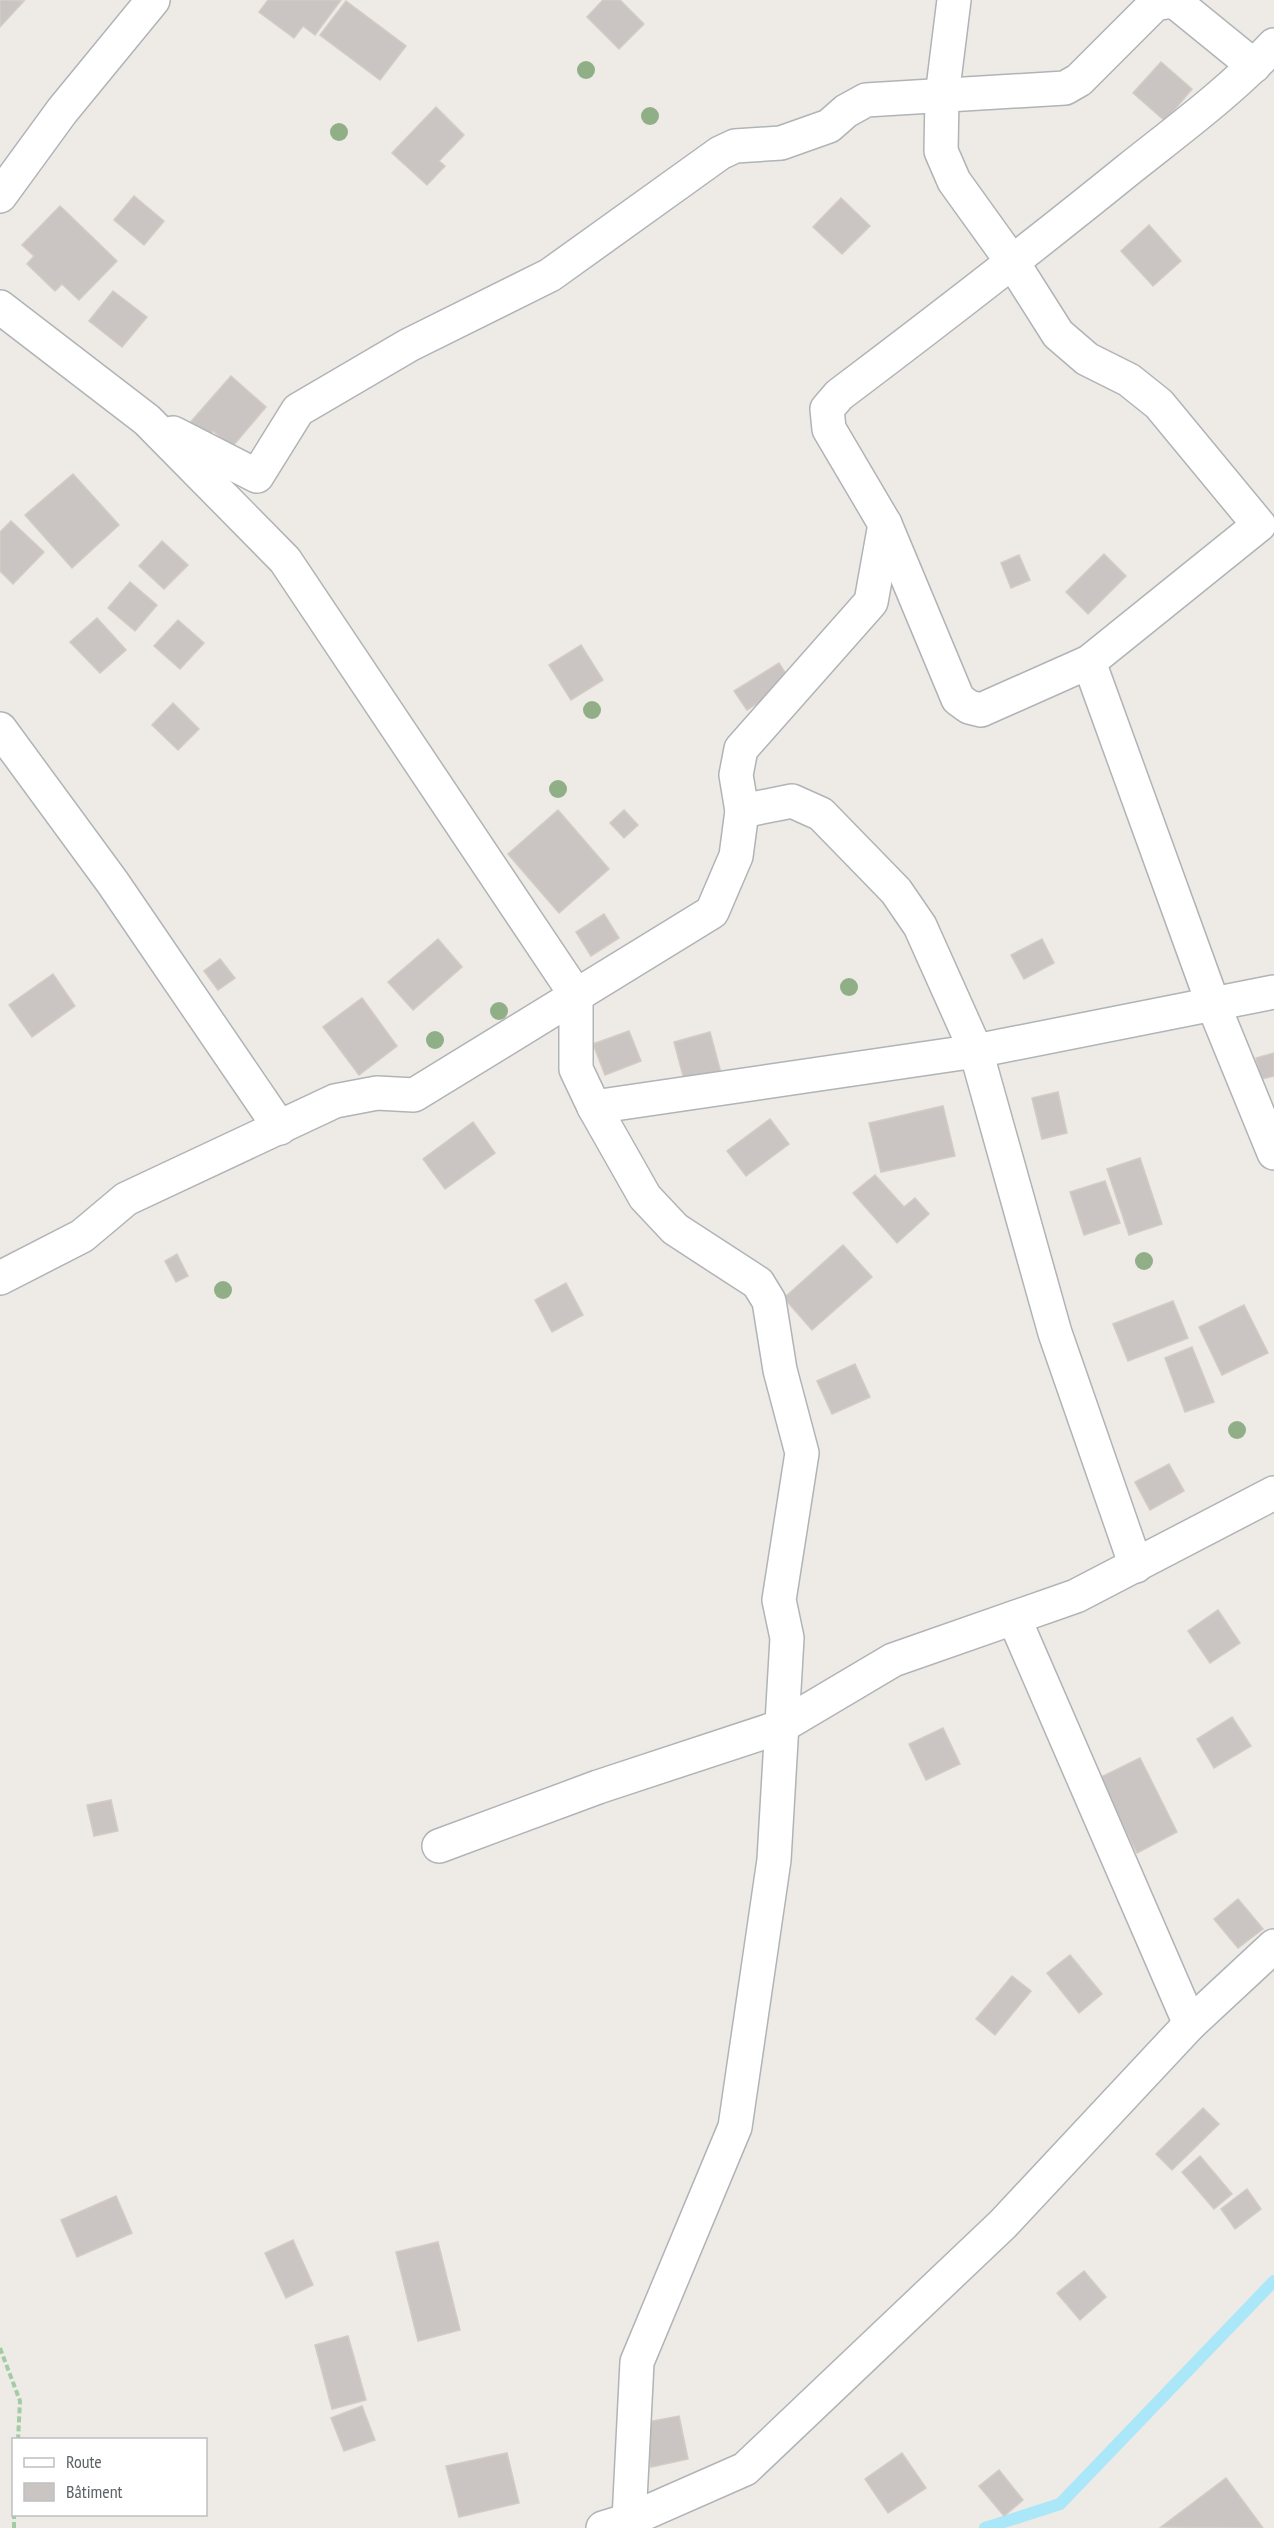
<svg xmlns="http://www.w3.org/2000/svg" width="1274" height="2528" font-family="'PT Sans Narrow',sans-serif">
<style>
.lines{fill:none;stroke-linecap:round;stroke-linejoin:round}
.stream{stroke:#aae7f9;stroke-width:12}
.building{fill:#cac5c2;stroke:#d3cbc4;stroke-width:1.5}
.street-casing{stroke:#b0b4b7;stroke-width:36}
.path{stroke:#a2cca4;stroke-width:4;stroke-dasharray:6 3;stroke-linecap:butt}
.street{stroke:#fff;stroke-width:33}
.tree{fill:#90af87}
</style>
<rect width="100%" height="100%" fill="#eeeae5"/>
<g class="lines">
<path class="stream" d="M985,2528l75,-24 214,-223"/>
</g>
<g class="building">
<path d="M0,0l24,1 -24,26z"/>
<path d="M268,0h73l-26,35 -12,-9 -9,12 -35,-26z"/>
<path d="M603,0h17l24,24 -25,25 -32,-32z"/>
<path d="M346,1l60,45 -26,34 -60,-45z"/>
<path d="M1161,62l31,27 -27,32 -32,-28z"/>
<path d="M436,107l28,28 -25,26 6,5 -18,19 -35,-32z"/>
<path d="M134,196l30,25 -20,24 -30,-25z"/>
<path d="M841,198l29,28 -28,28 -29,-27z"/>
<path d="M60,206l57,55 -38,39 -17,-16 -7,7 -28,-27 7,-8 -12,-11z"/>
<path d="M1149,225l32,36 -28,25 -32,-35z"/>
<path d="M113,291l34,26 -25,30 -33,-26z"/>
<path d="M231,376l35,31 -34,40 -19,-16 -8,9 -17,-15z"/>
<path d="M73,474l46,51 -47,43 -47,-53z"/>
<path d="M11,521l33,31 -31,32 -13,-13v-39z"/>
<path d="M162,541l26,24 -24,24 -25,-23z"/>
<path d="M1104,554l22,22 -38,38 -22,-22z"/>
<path d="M1019,555l11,25 -19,8 -10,-25z"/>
<path d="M130,582l27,23 -22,26 -27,-23z"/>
<path d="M97,618l29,32 -26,23 -30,-31z"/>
<path d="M178,620l26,23 -24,26 -26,-23z"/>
<path d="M581,645l22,35 -32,20 -22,-35z"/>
<path d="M779,663l12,19 -44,28 -13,-19z"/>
<path d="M173,703l26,26 -21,21 -26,-25z"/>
<path d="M558,810l51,59 -50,44 -51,-59z"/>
<path d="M624,810l14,15 -14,13 -14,-15z"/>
<path d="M604,914l15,24 -28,18 -15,-24z"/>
<path d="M438,939l24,28 -49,43 -25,-28z"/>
<path d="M1042,939l12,24 -30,16 -13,-24z"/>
<path d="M220,959l15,19 -17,12 -14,-19z"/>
<path d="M53,974l22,32 -43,31 -23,-32z"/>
<path d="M362,998l35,48 -38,29 -36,-48z"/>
<path d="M629,1031l12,30 -36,14 -12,-31z"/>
<path d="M710,1032l11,41 -36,10 -11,-41z"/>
<path d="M1274,1053v23l-13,3 -5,-21z"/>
<path d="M1058,1092l9,41 -25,6 -10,-41z"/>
<path d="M943,1106l12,50 -74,16 -12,-49z"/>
<path d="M770,1119l19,25 -43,32 -19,-25z"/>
<path d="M473,1122l22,31 -50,36 -22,-30z"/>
<path d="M1140,1158l22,66 -33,11 -22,-66z"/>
<path d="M875,1175l29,32 11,-9 14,16 -32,29 -44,-50z"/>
<path d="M1105,1181l15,42 -36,12 -14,-43z"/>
<path d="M843,1245l29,32 -60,53 -28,-32z"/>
<path d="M177,1254l11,22 -12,6 -11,-21z"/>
<path d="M566,1283l17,32 -31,17 -17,-32z"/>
<path d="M1173,1301l15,37 -60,23 -15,-37z"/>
<path d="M1244,1305l24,48 -46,22 -23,-48z"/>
<path d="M1192,1347l22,55 -29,10 -20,-54z"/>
<path d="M855,1364l15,33 -38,17 -15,-33z"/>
<path d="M1169,1464l15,27 -34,19 -15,-28z"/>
<path d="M1218,1610l22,33 -30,20 -22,-32z"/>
<path d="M1232,1717l19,29 -37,22 -17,-29z"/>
<path d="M943,1728l17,36 -34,16 -17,-36z"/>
<path d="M1140,1758l37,74 -40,21 -38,-75z"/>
<path d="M111,1800l7,31 -24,5 -7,-31z"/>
<path d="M1238,1899l25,30 -25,19 -24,-29z"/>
<path d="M1070,1955l32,39 -23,19 -32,-40z"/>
<path d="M1012,1976l19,15 -36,44 -19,-16z"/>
<path d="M1203,2108l16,16 -47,46 -16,-16z"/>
<path d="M1200,2156l32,38 -18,15 -32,-37z"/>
<path d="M1247,2189l14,20 -26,20 -14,-20z"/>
<path d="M116,2196l16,37 -55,24 -16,-37z"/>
<path d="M293,2240l20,45 -27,13 -21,-45z"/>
<path d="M438,2242l22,88 -42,11 -22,-89z"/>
<path d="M1084,2271l22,26 -26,23 -23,-27z"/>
<path d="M348,2336l18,64 -34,9 -17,-64z"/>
<path d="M362,2406l13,34 -31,11 -13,-33z"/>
<path d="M679,2416l9,43 -37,8 -9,-44z"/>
<path d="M507,2453l12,50 -60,14 -13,-51z"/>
<path d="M902,2453l24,35 -38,25 -23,-34z"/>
<path d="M999,2470l24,30 -19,16 -25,-30z"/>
<path d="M1226,2478l37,50 -102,-1z"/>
</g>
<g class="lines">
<g class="street-casing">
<g id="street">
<path d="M954,0l-12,96 -1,55 13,30 59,82 45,71 29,25 42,21 30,24 100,121 -170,137 -108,48 -12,-3 -11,-8 -73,-175 -56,-95 -2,-20 12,-14c98,-74 195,-149 290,-226 49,-39 102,-78 145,-124"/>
<path d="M0,196l62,-85 91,-111"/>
<path d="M0,307l147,113 138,140 291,435v74l18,38 51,90 30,32 83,54 11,18 11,69 22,83 -23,147 8,38 -13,222 -39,267 -98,235 -8,158"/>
<path d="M173,433l84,43 41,-66 111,-65 141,-70 170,-122 15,-7 46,-3 48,-17 17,-15 20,-11 199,-12 14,-8 76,-76 16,-3 8,4 75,61"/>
<path d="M1089,662l124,342 61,149"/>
<path d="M0,729l113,154 167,245"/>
<path d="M742,811l50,-10 29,13 75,77 24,35 56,125 79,282 81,233"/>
<path d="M594,1107l382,-56 298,-59"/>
<path d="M0,1278l82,-42 44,-37 209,-98 42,-8 37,2 298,-183 24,-56 6,-45 -6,-36 5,-26 130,-147 14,-78"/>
<path d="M1014,1618l176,406"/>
<path d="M439,1846l159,-59 182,-60 113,-67 183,-64 198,-103"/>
<path d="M603,2528l26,-8 116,-51 258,-245 187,-200 84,-78"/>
</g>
</g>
<g class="path">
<path d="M0,2348l20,53 -2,39"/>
<path d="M14,2528v-14"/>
</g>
<use href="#street" class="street"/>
</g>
<g class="tree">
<circle cx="586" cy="70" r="9"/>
<circle cx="650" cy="116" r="9"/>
<circle cx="339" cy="132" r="9"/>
<circle cx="592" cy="710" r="9"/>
<circle cx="558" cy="789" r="9"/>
<circle cx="849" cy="987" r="9"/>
<circle cx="499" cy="1011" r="9"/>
<circle cx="435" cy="1040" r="9"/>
<circle cx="1144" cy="1261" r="9"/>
<circle cx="223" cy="1290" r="9"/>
<circle cx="1237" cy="1430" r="9"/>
</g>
<rect x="12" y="2438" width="195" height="78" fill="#ffffff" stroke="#bec0c1" stroke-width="1.5"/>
<rect x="24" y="2458" width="30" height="9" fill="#ffffff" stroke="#bec0c1" stroke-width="1.5"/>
<text x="66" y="2468" font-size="18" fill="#5d6265">Route</text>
<rect x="24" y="2483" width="30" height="18" fill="#cac5c2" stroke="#bec0c1" stroke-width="1.5"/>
<text x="66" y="2498" font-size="18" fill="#5d6265">Bâtiment</text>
</svg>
